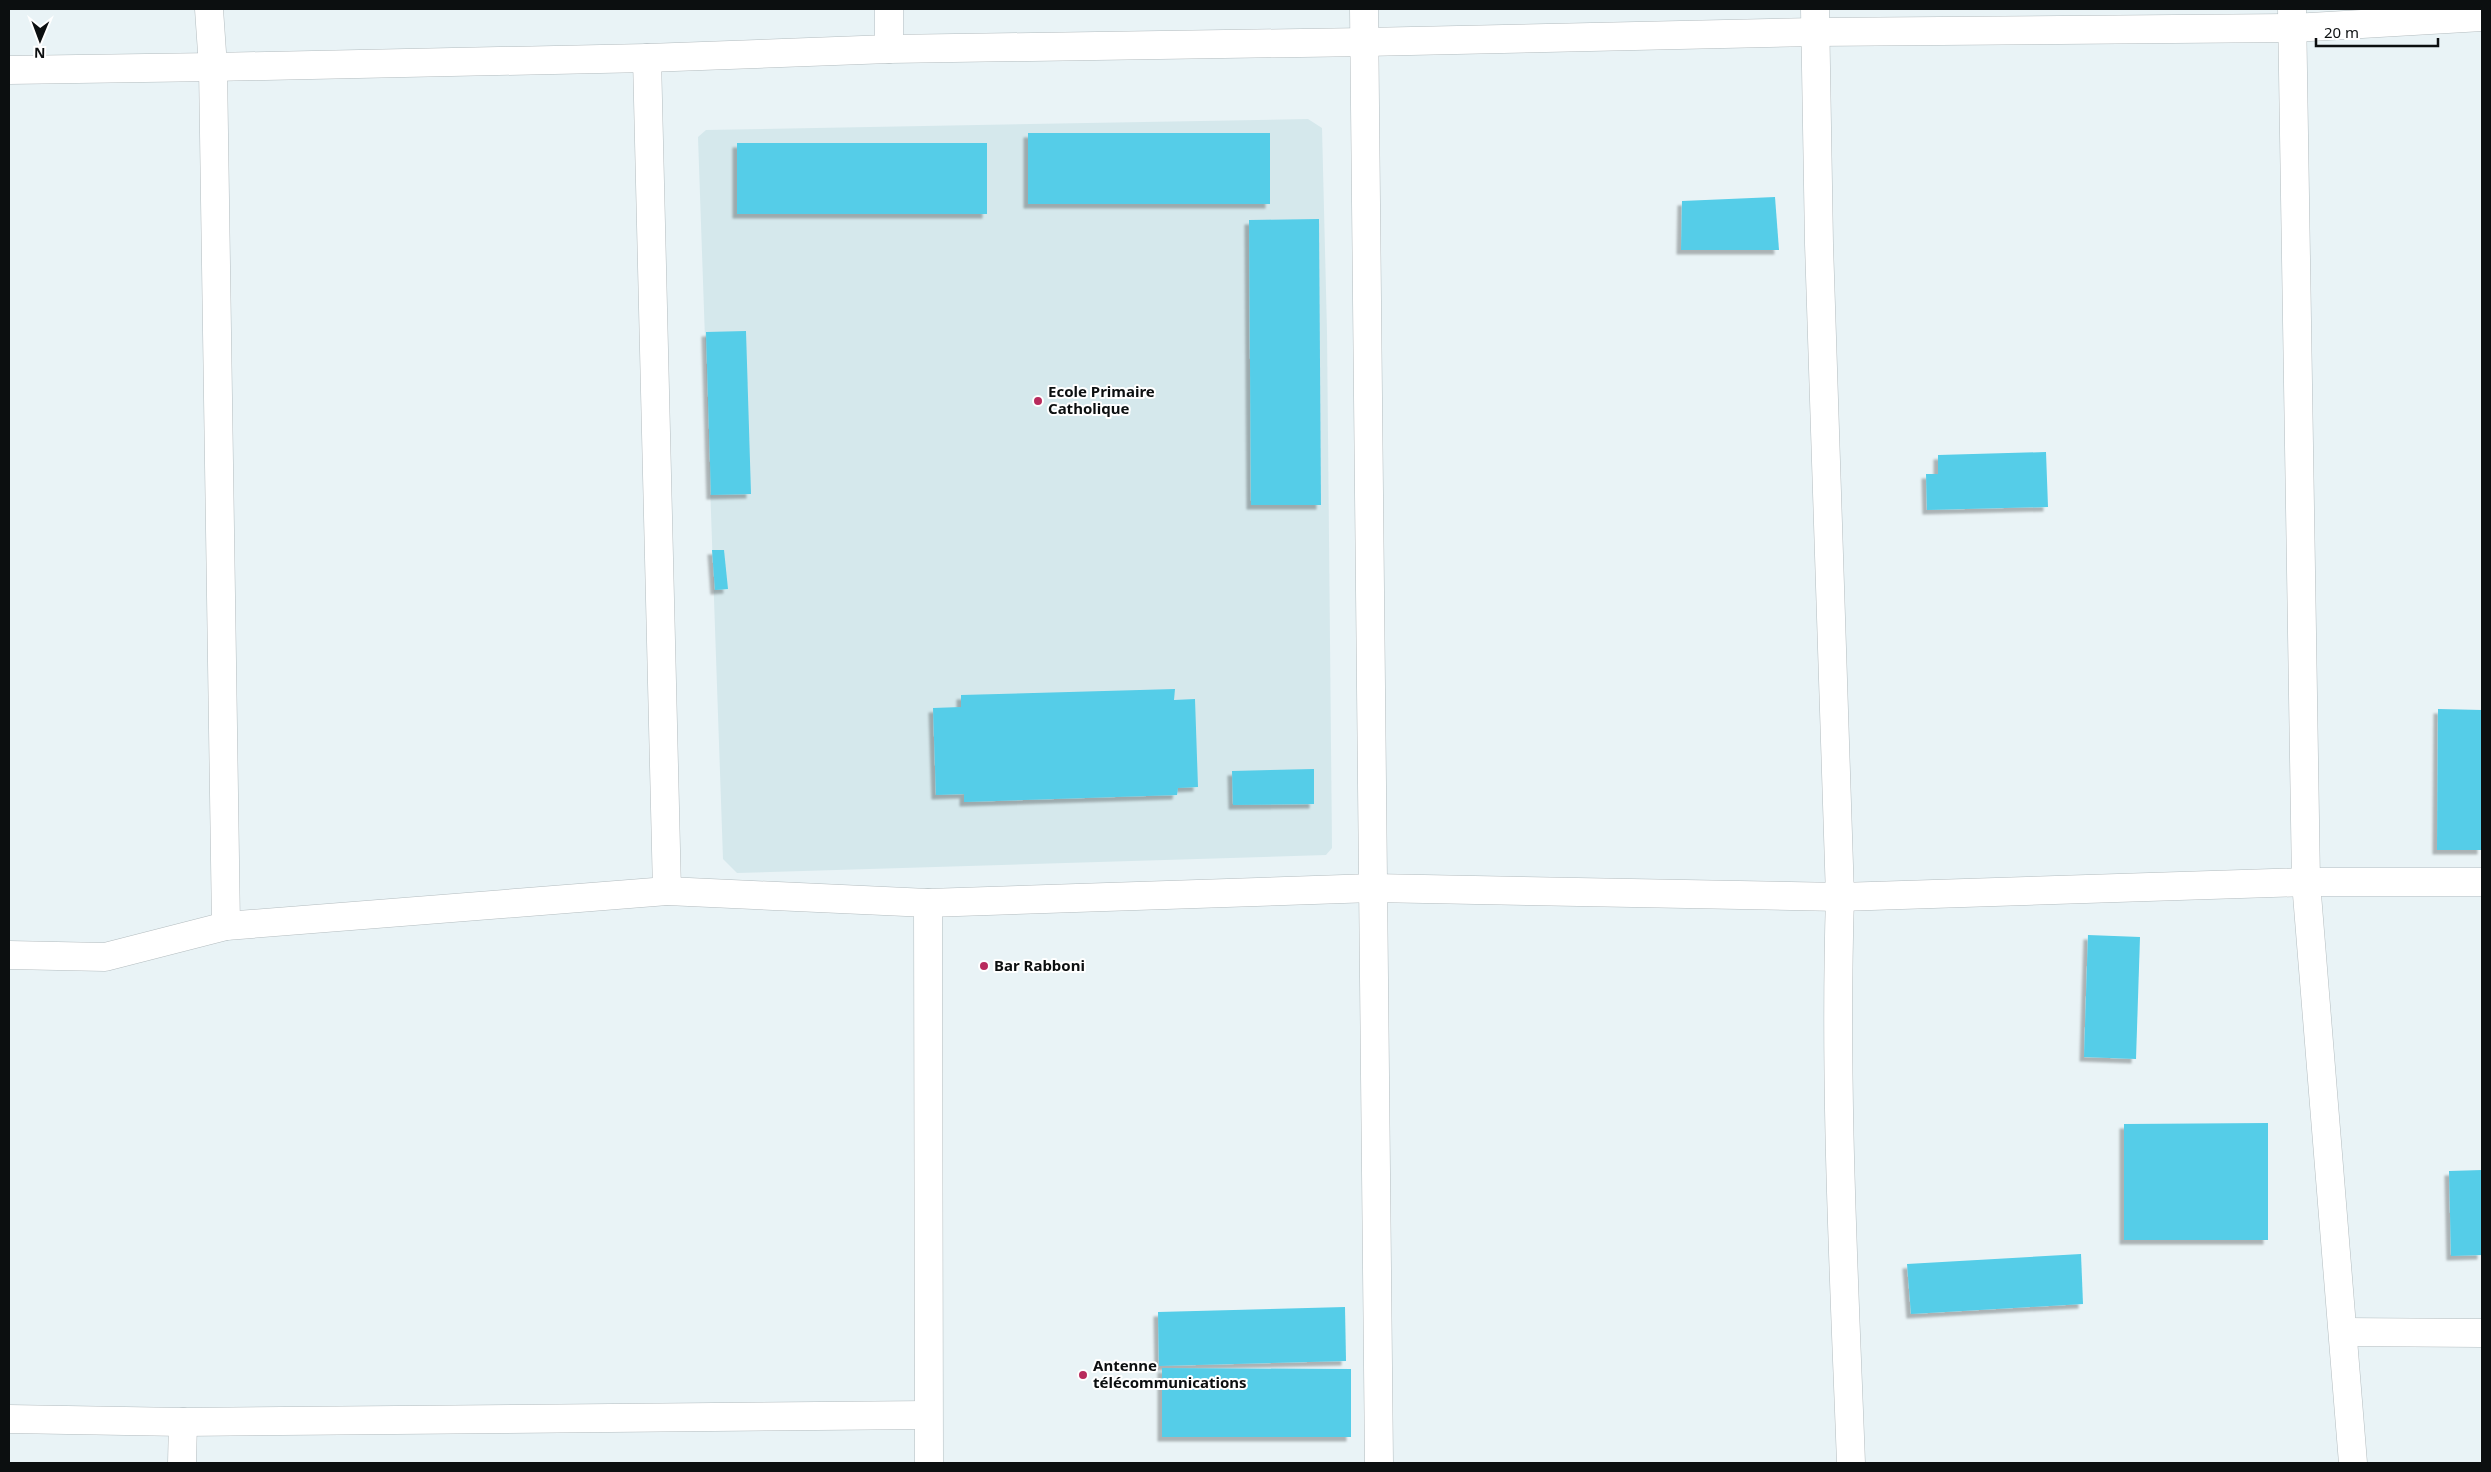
<svg xmlns="http://www.w3.org/2000/svg" width="2491" height="1472" font-family="'Noto Sans',sans-serif">
<style>
.built{fill:#d5e8ec}
.building{fill:#55cde8;filter:url(#shadow)}
.lines{fill:none;stroke-linecap:round;stroke-linejoin:round}
.street-casing{stroke:#b3bcbf;stroke-width:29}
.street{stroke:#fff;stroke-width:28}
.poi-dot{fill:#b82a5c;stroke:#fff;stroke-width:2}
.labels{text-anchor:middle;stroke-width:4;stroke-linejoin:round;paint-order:stroke}
.poi-label{font-size:15px;font-weight:bold;fill:#0c0f10;stroke:#fff;text-anchor:start}
</style>
<defs>
<filter id="shadow"><feDropShadow dx="-4.5" dy="4.5" stdDeviation="1" flood-color="#0004"/></filter>
</defs>
<rect width="100%" height="100%" fill="#e9f3f6"/>
<path class="built" d="M1308,119l14,9 5,203 5,517 -6,7 -589,18 -14,-14 -25,-722 8,-7z"/>
<g class="building">
<rect x="1028" y="133" width="242" height="71"/>
<rect x="737" y="143" width="250" height="71"/>
<path d="M1775,197l4,53h-98l1,-49z"/>
<path d="M1319,219l2,286h-70l-2,-285z"/>
<path d="M746,331l5,163 -40,1 -5,-163z"/>
<path d="M2046,452l2,55 -121,3 -1,-36h12v-19z"/>
<path d="M712,550h12l4,39 -13,1z"/>
<path d="M1175,689l-1,11 21,-1 3,88 -20,1 -1,7 -213,7v-8l-28,1 -3,-87 28,-1v-12z"/>
<path d="M2438,709l44,1v140h-45z"/>
<path d="M1314,769v35l-81,1 -1,-34z"/>
<path d="M2088,935l52,2 -4,122 -52,-2z"/>
<path d="M2268,1123v117h-144v-116z"/>
<path d="M2482,1170v85l-31,1 -2,-85z"/>
<path d="M2081,1254l2,50 -172,10 -4,-50z"/>
<path d="M1345,1307l1,54 -187,5 -1,-54z"/>
<path d="M1162,1368l189,1v68h-189z"/>
</g>
<g class="lines">
<g class="street-casing">
<g id="street">
<path d="M209,9l4,58 13,859"/>
<path d="M889,9v40"/>
<path d="M1364,9l15,1454"/>
<path d="M1815,9l4,235 21,653c-6,189 4,377 11,566"/>
<path d="M2292,9l14,873 47,581"/>
<path d="M647,58l20,833"/>
<path d="M9,70l204,-3 434,-9 242,-9 476,-7 450,-10 478,-4 189,-11"/>
<path d="M928,903l1,560"/>
<path d="M9,955l96,2 121,-31 441,-35 261,12 445,-15 467,9 466,-15h176"/>
<path d="M2343,1332l139,1"/>
<path d="M9,1419l174,3 745,-7"/>
<path d="M182,1463l1,-41"/>
</g>
</g>
<use href="#street" class="street"/>
</g>
<g class="poi-dot">
<circle cx="1038" cy="401" r="5"/>
<circle cx="984" cy="966" r="5"/>
<circle cx="1083" cy="1375" r="5"/>
</g>
<g class="labels">
<g class="poi-label">
<text x="1048" y="397">Ecole Primaire<tspan x="1048" dy="17">Catholique</tspan></text>
<text x="994" y="971">Bar Rabboni</text>
<text x="1093" y="1371">Antenne<tspan x="1093" dy="17">télécommunications</tspan></text>
</g>
</g>
<rect width="2491" height="1472" fill="none" stroke="#0c0f10" stroke-width="20"/>
<g transform="translate(40 40) rotate(181)" stroke="#ffffff" stroke-width="4" paint-order="stroke">
<path d="M0-4L9 19L0 12L-9 19Z" fill="#0c0f10"/>
<text y="-8" font-size="14" font-weight="bold" text-anchor="middle" fill="#0c0f10">N</text>
</g>
<path d="M2316 38v8h122v-8" fill="none" stroke="#0c0f10" stroke-width="2.5"/>
<text x="2324" y="38" font-size="15" fill="#0c0f10" stroke="#ffffff" stroke-width="4" paint-order="stroke">20 m</text>
</svg>
